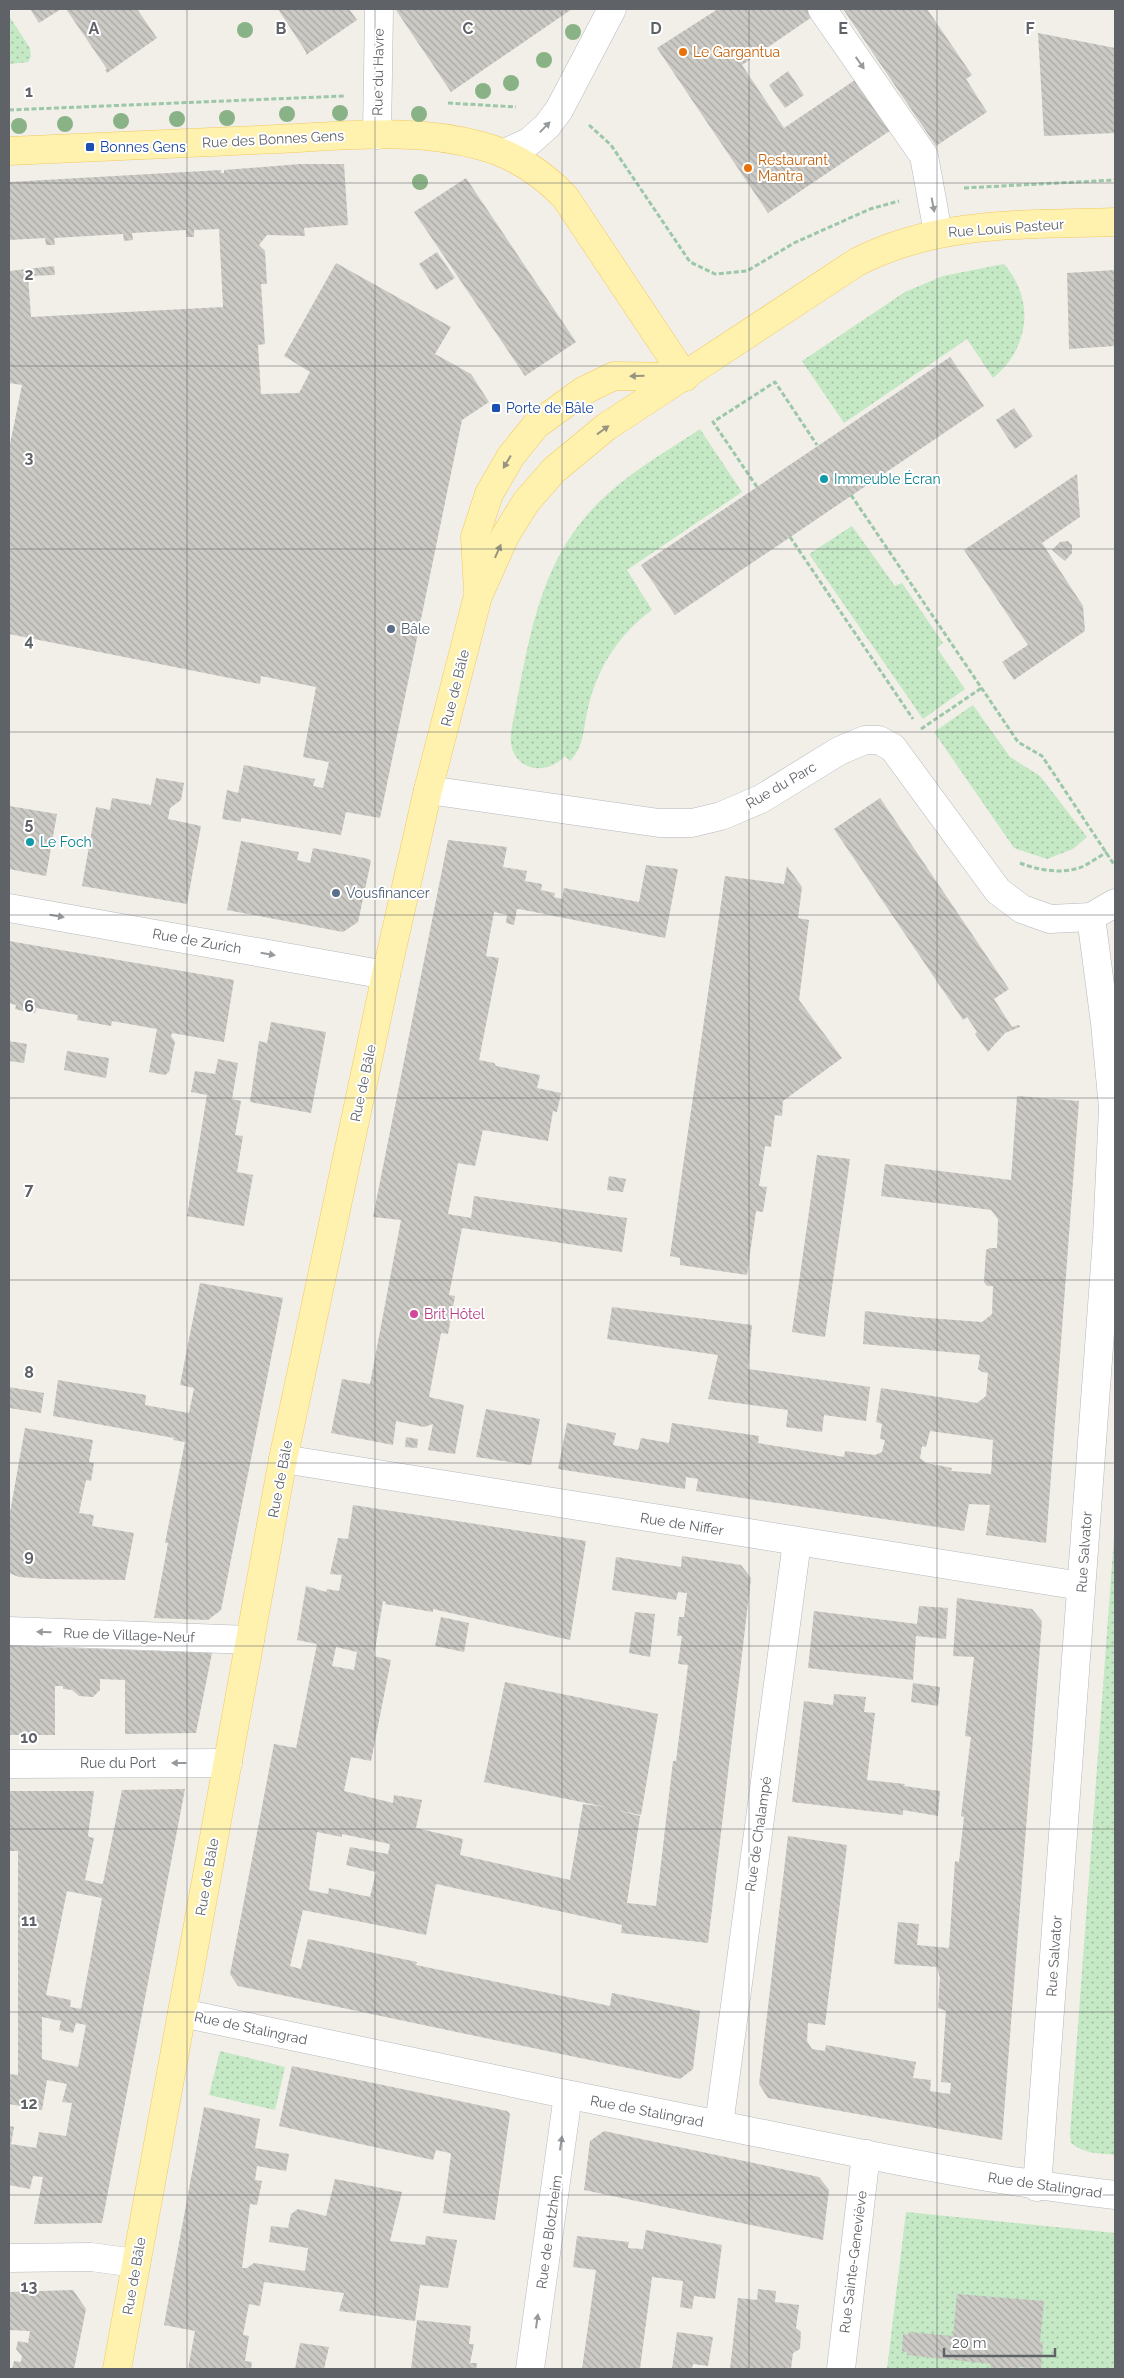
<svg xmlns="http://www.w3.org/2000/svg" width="1124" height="2378" font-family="Raleway,sans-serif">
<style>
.grass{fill:url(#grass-dots)}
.building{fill:url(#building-back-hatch);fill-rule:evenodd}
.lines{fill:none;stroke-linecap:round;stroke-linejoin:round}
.street-casing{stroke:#b5b8bc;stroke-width:29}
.secondary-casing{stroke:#b6babf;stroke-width:29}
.primary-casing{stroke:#f2c960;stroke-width:29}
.path{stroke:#9cc7a9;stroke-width:3;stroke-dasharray:5 2.5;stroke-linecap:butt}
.street{stroke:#fff;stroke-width:28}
.secondary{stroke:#fff;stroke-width:28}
.primary{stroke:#fff2af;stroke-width:28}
.tree{fill:#89b387}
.oneway{fill:#979a9d}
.oneway2{fill:#979581}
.grid{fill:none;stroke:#5f6368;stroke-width:1;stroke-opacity:0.55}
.food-dot{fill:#e8710a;stroke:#fff;stroke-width:2}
.transit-dot{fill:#1a4fb4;stroke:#fff;stroke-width:2}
.culture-dot{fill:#0f9aa8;stroke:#fff;stroke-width:2}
.service-dot{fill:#5c6f8a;stroke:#fff;stroke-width:2}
.hotel-dot{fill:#d1479c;stroke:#fff;stroke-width:2}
.labels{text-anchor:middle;stroke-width:4;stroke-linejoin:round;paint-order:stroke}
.food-label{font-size:14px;fill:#c56008;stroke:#fff;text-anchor:start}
.street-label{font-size:14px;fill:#5f6368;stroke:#fff}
.transit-label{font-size:14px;fill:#164399;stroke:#fff;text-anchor:start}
.culture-label{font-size:14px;fill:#0d838f;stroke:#fff;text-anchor:start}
.service-label{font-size:14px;fill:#4e5e75;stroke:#fff;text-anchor:start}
.hotel-label{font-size:14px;fill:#b23c85;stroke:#fff;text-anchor:start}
.grid-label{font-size:16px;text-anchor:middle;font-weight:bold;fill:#5f6368;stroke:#fff;stroke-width:4;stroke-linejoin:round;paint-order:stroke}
</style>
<defs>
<pattern id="grass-dots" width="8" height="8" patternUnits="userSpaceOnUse" patternTransform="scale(1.25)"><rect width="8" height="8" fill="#c5e8c5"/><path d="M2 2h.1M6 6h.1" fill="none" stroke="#a3c0a4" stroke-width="1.8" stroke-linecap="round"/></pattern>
<pattern id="building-back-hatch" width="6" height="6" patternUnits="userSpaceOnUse" patternTransform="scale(1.25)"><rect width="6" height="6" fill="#cccac5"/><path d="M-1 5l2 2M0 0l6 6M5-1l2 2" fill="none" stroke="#a9a8a4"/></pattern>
</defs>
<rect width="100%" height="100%" fill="#f1efe8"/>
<g class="grass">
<path d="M9,16l21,32 1,9 -3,5 -19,2z"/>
<path d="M1004,264c31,36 26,84 -11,114l-26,-39 -123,84 -42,-62 103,-69 38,-16z"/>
<path d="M700,429l42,63 -115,78 25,40c-33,24 -55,58 -64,98 -5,20 -3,37 -18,53l-5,-5c-23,24 -58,11 -54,-23 18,-89 25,-177 99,-241 27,-24 60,-43 90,-63z"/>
<path d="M852,526l43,60 7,-3 41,60 -6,5 28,41 -42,30 -114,-165z"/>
<path d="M973,705l37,52 30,19 47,61 -14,12 -26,10 -33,-11 -80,-116z"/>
<path d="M1115,1524v631c-16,-2 -31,-1 -44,-12l-1,-9z"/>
<path d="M220,2051l65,16 -10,43 -66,-15z"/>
<path d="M906,2212l209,21v136h-228z"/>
</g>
<g class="building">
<path d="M30,9h31l-22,14z"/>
<path d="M66,9h71l20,29 -50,35 -2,-3 2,-1z"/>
<path d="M278,9h71l8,11 -51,35v-3z"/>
<path d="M398,9h174l-121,83 -55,-82z"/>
<path d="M718,9h92l2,8 -70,48 42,63 71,-48 36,50 -123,83 -111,-165z"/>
<path d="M843,9h84l45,66 -6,4 21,33 -51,34z"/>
<path d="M1038,33l77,15v85l-71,3z"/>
<path d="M788,71l16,24 -19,13 -16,-23z"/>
<path d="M300,164h44l4,61 -44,3 1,8 -38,-1 -8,10 6,6 2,33h-6l4,60 -7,1 3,49 38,-1 11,-21 -26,-16 52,-93 115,64 -16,27 36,20 18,28 -27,18 -82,398 -34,-6 -5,23 -100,-17v4l-19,-3 5,-29 11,3 6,-28 71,14 -2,7 10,2 6,-26 -26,-5 13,-70 -55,-11 -1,8 -251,-50v-185l13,-64 -13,-2v-112l45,-5 1,9 -27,1 3,41 192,-10 -4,-78 -25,1v7h-8v-7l-54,3 1,7 -9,1 -1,-7 -69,4 1,7h-9l-1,-7 -36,2v-58l212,-12v3h3v-3z"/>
<path d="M466,178l110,164 -51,34 -111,-164z"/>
<path d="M437,252l18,26 -19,12 -17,-26z"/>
<path d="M1115,270v76l-46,3 -2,-76z"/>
<path d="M950,357l34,49 -309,209 -34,-50z"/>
<path d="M1014,408l19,28 -18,13 -19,-29z"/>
<path d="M1077,474l3,43 -38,26 41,63 2,25 -71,49 -12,-18 26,-17 -64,-95z"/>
<path d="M1068,541l4,4v8l-7,8 -13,-11 8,-8z"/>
<path d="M156,778l28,5 -3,17 -11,8 -2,11 33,7 -14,78 -105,-18 14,-79 14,3 2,-12 39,7z"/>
<path d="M880,798l129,191 -15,10 18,28 7,-2 1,2 -15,6 -17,19 -13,-18 2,-2 -10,-15 -4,3 -129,-191z"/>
<path d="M9,806l48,8 -11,62 -37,-7z"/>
<path d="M448,840l59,7 -4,20 24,4 -2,10 17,3 -1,6 14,3 -1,4 8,2 2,-11 75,14 7,-37 32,4 -13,69 -146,-29h-2l-3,16 -8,-2 1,-8 -13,-3 -8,44 13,2 -20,102 15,3 2,3 44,9 -3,13 24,5 -4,19 -4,-1 -5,30 -65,-11 -8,36 -17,-3 -10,51 23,4 3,-22 153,22 -5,34 -160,-24 -13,67 6,1 -7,38 -7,-1 -12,64 35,8 -9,49 -27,-4 5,-26 -9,3 -28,-6 -3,24 -62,-12 11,-54 28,5 31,-164 -28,-3z"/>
<path d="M241,841l58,11 -2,8 13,3 3,-15 56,11 2,2 -13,61 -15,10 -116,-22z"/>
<path d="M787,866l15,21 -4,31 11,2 -10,80 43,58 -59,43 -1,15 -7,-1 -4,32 -6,-1 -6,40 8,1 -4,25 -7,-1 -9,64 -67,-10v-7l-10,-2 55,-380 59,8z"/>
<path d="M9,941l225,39 -10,62 -52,-9 -1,3 4,6 -6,30 -4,3 -16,-3 8,-43 -45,-8 -1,5 -34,-6 1,-5 -42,-7 -1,5h-3l-17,-4 1,-4 -7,-2z"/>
<path d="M271,1022l55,10 -15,81 -61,-11 9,-61 8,2z"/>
<path d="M9,1041l18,3 -3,19 -15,-2z"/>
<path d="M67,1051l42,7 -3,20 -42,-8z"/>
<path d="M218,1059l20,4 -6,36 9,2 -6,34 8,1 -6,36 16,3 -9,51 -57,-10 20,-121 -16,-3 4,-21 20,3z"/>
<path d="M1017,1096l62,5 -33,442 -60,-8 4,-30 -21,-1 -5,27 -268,-40 2,-12 -12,-2 -1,12 -127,-20 9,-46 49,10 -3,12 25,5 3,-12 28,5 3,-20 87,13 -1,7 86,14 1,-6 30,4 7,-3 3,-12 -5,-1 2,-15 -6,-2 5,-34 96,15 9,-7 2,-23 -6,-1 -4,-3 2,-14 -117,-11 2,-33 49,6 68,5 10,-8 1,-28h-6l-3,-4 2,-32 4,-2h7l1,-29 -7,-9 -110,-14 4,-32 126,16zM930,1431l63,9 -2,34 -40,-3 1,-3 -26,-5 -6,-5 2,-12 4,1z"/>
<path d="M817,1155l33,4 -25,178 -33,-5z"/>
<path d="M609,1176l17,3 -3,13 -16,-2z"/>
<path d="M200,1283l83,15 -62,312 -13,10 -54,-2 14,-75h-3l20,-101 -12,-2 1,-2 -121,-22 5,-36 88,15 -1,10 44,8 5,-25 -14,-3z"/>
<path d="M612,1307l140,18 -4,44 122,18 -4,34 -42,-6 -2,17 -36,-5 2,-17 -80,-11 10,-44 -111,-16z"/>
<path d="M9,1387l35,6 -3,20 -32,-5z"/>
<path d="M486,1409l54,10 -9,46 -55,-8z"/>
<path d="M25,1428l68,12 -4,22 5,1 -3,18 -5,-1 -7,33 15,2 -2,11 42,7 -9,47 -79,-1 -27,-2 -10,-4v-55z"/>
<path d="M406,1437l12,2 -1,9 -12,-1z"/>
<path d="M353,1505l233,36 -16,99 -137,-31v3l-48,-8 1,-2 -3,-1 -9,55 -5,-1 22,5 -20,101 -20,-4 -7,34 49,12 1,-8 28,5 -6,28 47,11 -3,16 110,25 13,-76 23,3 -122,-25 21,-100 153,32 -17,101 -25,-5 24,6 -13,87 29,3 17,-145h3l12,-96 -10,-1 4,-28h-5l2,-19h5l3,-24 -9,-1 -2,8 -64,-10 4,-33 65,10 1,-11 59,9 10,13 -43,365 -87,-10 1,-8 -186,-41 -10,51 -123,-25 -13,56 11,3 7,-30 109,23 -1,3 194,41 2,-13 88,18 -7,58 -13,10 -442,-93 -8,-12 44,-230 22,4 21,-104 -20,-4 9,-54 20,6 1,-3 12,2 3,-16 -12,-1 8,-36 10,1zM336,1647l21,5 -3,18 -22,-4zM317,1832l25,5v-3l48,10 -2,10 -38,-7 -4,18 30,7 -6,25 -41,-9 -1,6 -19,-4z"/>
<path d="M957,1598l75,11 10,12 -40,519 -234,-42 -9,-14 29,-248 59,9 -22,180 -17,-2 -1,18 5,8 13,2 1,-6 90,17 -3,16 18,2 -1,11 20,3 1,-11 -10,-1 5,-71 -8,-3 2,-30 -3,-11 -43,-3 4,-42 21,2 -2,21 32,3 6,-87 4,1 5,-45 -3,-1 10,-79 -6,-1 9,-79 -21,-1z"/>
<path d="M919,1606l29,2 -2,31 -30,-3 -3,44 -105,-12 6,-57 103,13z"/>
<path d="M635,1612l20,2 -5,43 -21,-4z"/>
<path d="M441,1617l28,6 -5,29 -29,-6z"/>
<path d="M9,1646l203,7 -16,80 -71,1v-54l-25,-1v11l-7,7 -14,-1 -7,-6 -9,-1v-3h-8v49h-46z"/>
<path d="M913,1683l27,4 -2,19 -27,-4z"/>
<path d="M834,1694l32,3 -2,15 11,1 -8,67 38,4 -1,2 36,5 -2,25 -35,-6v5l-111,-13 12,-101 29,4z"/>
<path d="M185,1789l-83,434 -68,1 9,-47 -10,-1 -3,13 -21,-4v-59l5,1 -3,17 25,4 3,-16 27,4 6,-33 -10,-1 5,-18 -20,-4 -5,30 -33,-6v-30l9,1v-224h-9v-60h85l-6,44 1,2 5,1 -9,42 16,4 2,-1 19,-93zM67,1891l35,7 -21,111 -11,-2 1,-7 -25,-5zM42,2017l19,4 -2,9 14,3 3,-10 10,2 -8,42 -36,-8z"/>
<path d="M292,2066l215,45 3,3 -15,106 -52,-7 8,-58 -1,-2 -14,-3 -3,10 -154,-34z"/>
<path d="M204,2107l56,12 -5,29 34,6 -3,17 -29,-5 -2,14 7,1 -5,24 -7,-1 -8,64h5l7,-5 51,8 3,-23 -39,-6 2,-16 17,2 3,-14 7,-5 28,7 9,-37 67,13 -12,49 35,4 1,-9 31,4 -9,48 -28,-3 -5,36 -76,-10 5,-18 -80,-11 -4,24 -11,-2 -6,31 6,1 -4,25 7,1 -1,7h-63l7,-38 -31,-6z"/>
<path d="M604,2131l215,46 10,13 -6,50 -239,-50 6,-49z"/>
<path d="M646,2230l76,15 -7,54 -21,-3 -2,13 -12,-2 3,-26 -31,-4 -12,92h-58l14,-99 -23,-3 4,-31 52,6 -1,6 15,1z"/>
<path d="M758,2289l18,2 -1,11 24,3 -3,23 5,4 -1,17 -7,4 -2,16h-61l8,-71 19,2z"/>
<path d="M73,2290l13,19 -12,60h-62l2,-8 7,1 1,-6 -6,-7 2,-8 10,2 2,-12 -21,-1v-38z"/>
<path d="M957,2294l87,7 -4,41h3l-2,27 -22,-2v2h-29l1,-5 -84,-9v-3l-5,-1 1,-17 5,1 1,-3 44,4z"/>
<path d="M417,2320l54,6 -2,18h5l-4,19h7l-1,6h-65z"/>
<path d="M677,2332l36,5 -5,29 -15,-2 -1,5h-20z"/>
<path d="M300,2343l29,4 -5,22h-29z"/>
</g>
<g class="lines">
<g class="street-casing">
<g id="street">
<path d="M822,9l102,147 14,77"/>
<path d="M377,135l2,-126"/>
<path d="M428,790l231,33h33l29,-7 40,-17 78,-48 26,-11h14l14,8 105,143 24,18 28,10 41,-2 24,-14"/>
<path d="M9,908l377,67"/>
<path d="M283,1459l798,127"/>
<path d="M9,1631l241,9"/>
<path d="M9,1764l219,-1"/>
<path d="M182,2013c185,40 371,79 557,116 125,25 250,52 376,66"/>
<path d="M719,2125l78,-583"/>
<path d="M1037,2187l70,-949 6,-130 -8,-85 -14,-106"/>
<path d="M9,2258l82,-1 45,6"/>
<path d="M530,2369l38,-274"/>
<path d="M841,2369l25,-215"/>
</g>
</g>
<g class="secondary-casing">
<path id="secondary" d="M505,153l24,-11 18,-16 12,-16 53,-101"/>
</g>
<g class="primary-casing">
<g id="primary">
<path d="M9,151c90,-4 179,-8 269,-12 68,-3 138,-12 204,7 33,9 60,27 83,51l120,180"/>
<path d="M478,590l-3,-53 14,-43 22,-38 25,-31 47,-34 31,-15 71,1"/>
<path d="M117,2369l166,-910 103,-484 42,-185 50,-194 27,-60 21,-34 28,-32 52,-43 251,-165c82,-42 169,-37 258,-40"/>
</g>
</g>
<g class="path">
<path d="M448,103l68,4"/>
<path d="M9,110l335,-14"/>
<path d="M589,125l22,20 79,117 25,12 32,-3 47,-28 76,-34 29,-8"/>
<path d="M964,188l151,-8"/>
<path d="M757,487l-44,-65 62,-40 42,63"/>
<path d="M851,495l167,247 24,14 73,110"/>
<path d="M790,537l123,182"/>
<path d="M921,729l62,-42"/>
<path d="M1020,863c17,7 41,11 59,5 9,-3 19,-11 28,-16"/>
</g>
<use href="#street" class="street"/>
<use href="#secondary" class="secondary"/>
<use href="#primary" class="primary"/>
</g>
<g class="tree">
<circle cx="245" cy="30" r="8"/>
<circle cx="573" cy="32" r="8"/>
<circle cx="544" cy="60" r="8"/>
<circle cx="511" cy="83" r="8"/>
<circle cx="483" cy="91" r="8"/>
<circle cx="340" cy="113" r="8"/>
<circle cx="287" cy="114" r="8"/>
<circle cx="419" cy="114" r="8"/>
<circle cx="227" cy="118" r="8"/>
<circle cx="177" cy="119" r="8"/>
<circle cx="121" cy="121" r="8"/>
<circle cx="65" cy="124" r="8"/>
<circle cx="19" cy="126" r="8"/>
<circle cx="420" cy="182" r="8"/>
</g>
<defs><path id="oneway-solid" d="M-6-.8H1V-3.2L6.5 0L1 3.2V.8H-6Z" transform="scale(1.25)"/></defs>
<g class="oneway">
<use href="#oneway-solid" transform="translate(860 63) rotate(55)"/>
<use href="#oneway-solid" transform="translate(545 127) rotate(-46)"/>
<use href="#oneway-solid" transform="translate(933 205) rotate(79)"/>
<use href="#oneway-solid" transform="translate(57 916) rotate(10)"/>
<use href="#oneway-solid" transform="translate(268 954) rotate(10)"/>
<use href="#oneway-solid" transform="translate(44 1632) rotate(-178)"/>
<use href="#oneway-solid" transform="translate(179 1763) rotate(180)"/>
<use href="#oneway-solid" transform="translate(561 2143) rotate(-82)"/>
<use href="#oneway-solid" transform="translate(537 2321) rotate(-82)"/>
</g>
<g class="oneway2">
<use href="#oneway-solid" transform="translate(637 376) rotate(179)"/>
<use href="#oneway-solid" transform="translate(603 430) rotate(-36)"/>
<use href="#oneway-solid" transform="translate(507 462) rotate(121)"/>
<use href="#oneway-solid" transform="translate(498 551) rotate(-66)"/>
</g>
<path class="grid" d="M187,9v2360M375,9v2360M562,9v2360M749,9v2360M937,9v2360M9,183h1106M9,366h1106M9,549h1106M9,732h1106M9,915h1106M9,1098h1106M9,1280h1106M9,1463h1106M9,1646h1106M9,1829h1106M9,2012h1106M9,2195h1106"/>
<g class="food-dot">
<circle cx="683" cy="52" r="5"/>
<circle cx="748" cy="168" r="5"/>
</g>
<g class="transit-dot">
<rect x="85" y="142" width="10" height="10" rx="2.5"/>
<rect x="491" y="403" width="10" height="10" rx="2.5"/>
</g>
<g class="culture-dot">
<circle cx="824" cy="479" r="5"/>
<circle cx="30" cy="842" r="5"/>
</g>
<g class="service-dot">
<circle cx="391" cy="629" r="5"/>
<circle cx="336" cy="893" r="5"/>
</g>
<circle class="hotel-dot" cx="414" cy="1314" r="5"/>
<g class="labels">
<g class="food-label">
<text x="693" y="57">Le Gargantua</text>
<text x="758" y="165">Restaurant<tspan x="758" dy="16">Mantra</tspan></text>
</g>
<g class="street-label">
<text transform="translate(378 72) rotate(-89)" y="5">Rue du Havre</text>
<text transform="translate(273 139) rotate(-3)" y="5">Rue des Bonnes Gens</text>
<text transform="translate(1006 228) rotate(-4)" y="5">Rue Louis Pasteur</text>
<text transform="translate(455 688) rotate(-76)" y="5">Rue de Bâle</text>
<text transform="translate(781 785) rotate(-30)" y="5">Rue du Parc</text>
<text transform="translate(197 941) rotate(10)" y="5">Rue de Zurich</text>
<text transform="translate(363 1083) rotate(-78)" y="5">Rue de Bâle</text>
<text transform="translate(280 1479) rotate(-79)" y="5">Rue de Bâle</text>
<text transform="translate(682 1524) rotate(9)" y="5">Rue de Niffer</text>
<text transform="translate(1084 1552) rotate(-86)" y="5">Rue Salvator</text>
<text transform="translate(129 1635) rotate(2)" y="5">Rue de Village-Neuf</text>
<text x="118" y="1768">Rue du Port</text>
<text transform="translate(758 1834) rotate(-82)" y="5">Rue de Chalampé</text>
<text transform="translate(207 1877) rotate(-80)" y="5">Rue de Bâle</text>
<text transform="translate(1054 1956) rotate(-86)" y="5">Rue Salvator</text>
<text transform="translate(251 2028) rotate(12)" y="5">Rue de Stalingrad</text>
<text transform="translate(647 2111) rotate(11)" y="5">Rue de Stalingrad</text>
<text transform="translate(1045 2185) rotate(8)" y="5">Rue de Stalingrad</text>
<text transform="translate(549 2232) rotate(-82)" y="5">Rue de Blotzheim</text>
<text transform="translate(853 2262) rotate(-83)" y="5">Rue Sainte-Geneviève</text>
<text transform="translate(134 2276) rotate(-80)" y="5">Rue de Bâle</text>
</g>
<g class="transit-label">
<text x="100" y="152">Bonnes Gens</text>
<text x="506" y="413">Porte de Bâle</text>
</g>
<g class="culture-label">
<text x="834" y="484">Immeuble Écran</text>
<text x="40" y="847">Le Foch</text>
</g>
<g class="service-label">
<text x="401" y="634">Bâle</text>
<text x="346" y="898">Vousfinancer</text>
</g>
<g class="hotel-label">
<text x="424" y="1319">Brit Hôtel</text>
</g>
</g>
<g class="grid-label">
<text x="94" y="34">A</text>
<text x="281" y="34">B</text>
<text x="468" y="34">C</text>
<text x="656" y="34">D</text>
<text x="843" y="34">E</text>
<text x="1030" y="34">F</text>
<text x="29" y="97">1</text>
<text x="29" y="280">2</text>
<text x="29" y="463">3</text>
<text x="29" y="646">4</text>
<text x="29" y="829">5</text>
<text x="29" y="1012">6</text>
<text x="29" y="1195">7</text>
<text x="29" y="1378">8</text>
<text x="29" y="1561">9</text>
<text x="29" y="1743">10</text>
<text x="29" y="1926">11</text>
<text x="29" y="2109">12</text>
<text x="29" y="2292">13</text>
</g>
<rect width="1124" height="2378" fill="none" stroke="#5f6368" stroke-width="20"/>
<path d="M944 2348v8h111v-8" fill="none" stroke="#5f6368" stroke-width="2.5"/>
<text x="952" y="2348" font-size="15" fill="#5f6368" stroke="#ffffff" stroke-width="4" paint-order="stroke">20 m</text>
</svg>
